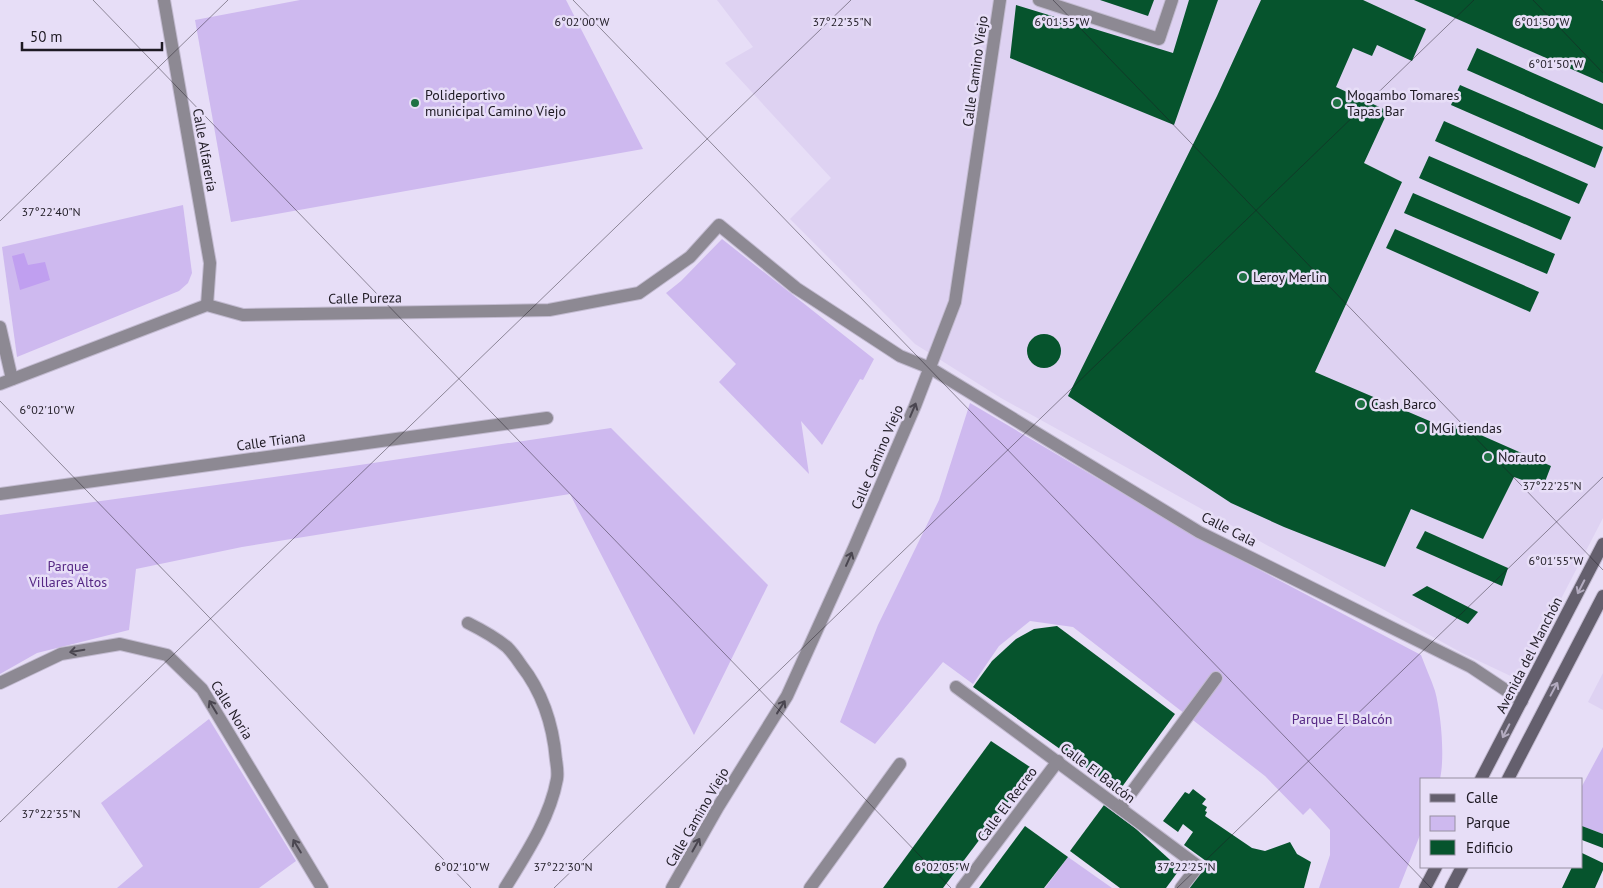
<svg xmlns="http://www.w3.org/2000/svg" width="1603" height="888" font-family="'PT Sans',sans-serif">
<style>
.built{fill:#ded2f2}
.green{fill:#ceb9ef}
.water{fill:#c09ff0}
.building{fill:#06542d}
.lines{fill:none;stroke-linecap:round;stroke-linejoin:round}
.street-casing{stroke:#c3bbd1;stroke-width:14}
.secondary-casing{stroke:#c3bbd1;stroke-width:14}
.street{stroke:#8d8993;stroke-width:12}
.secondary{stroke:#645f6d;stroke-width:12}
.oneway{stroke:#4a4650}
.oneway2{stroke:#b3abc0}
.ticks{fill:none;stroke:#1e1a23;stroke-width:1;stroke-opacity:0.45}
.poi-dot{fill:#1f7244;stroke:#e7def7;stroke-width:2}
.labels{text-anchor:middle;stroke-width:5;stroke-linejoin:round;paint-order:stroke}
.street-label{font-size:14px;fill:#1e1a23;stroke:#e7def7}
.poi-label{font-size:14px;fill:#1e1a23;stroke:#e7def7;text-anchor:start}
.park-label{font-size:14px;fill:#552784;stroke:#e7def7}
.ticks-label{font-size:12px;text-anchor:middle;fill:#1e1a23;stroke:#e7def7;stroke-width:5;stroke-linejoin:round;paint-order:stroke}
</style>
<rect width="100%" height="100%" fill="#e7def7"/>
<g class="built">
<path d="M717,0h886v518l-84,162 -57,-27 -461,-255 -86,-54 -125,-125 41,-41 -106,-115 28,-16z"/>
<path d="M1603,673v37l-15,-8z"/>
</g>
<g class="green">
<path d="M300,0h266l77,149 -412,73 -36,-202z"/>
<path d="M183,205l9,68 -4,10 -9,8 -162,66 -15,-110z"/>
<path d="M722,239l152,120 -11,21 -3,-1 -38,66 -21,-24 8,53 -90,-92 17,-18 -70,-71 15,-12z"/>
<path d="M970,403l225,133 226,119c4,11 10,24 14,36 6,22 10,66 5,88h-18v51l-23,58h-80l11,-33v-25l-20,-22 -7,7 -38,-39 -192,-149 -43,-6 -31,25 -26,38 -30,-22 -68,82 -35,-22 38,-97 61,-125z"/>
<path d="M611,428l157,157 -74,150 -124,-241 -328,53 -106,22 -7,61 -92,23 -37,21v-159l346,-48z"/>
<path d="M209,719l87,142 -37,27h-142l26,-22 -42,-63z"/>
<path d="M1603,747v87l-21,-8v-40z"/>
<path d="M1068,857l44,31h-67z"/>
</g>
<path class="water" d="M24,253l4,12 17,-3 5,18 -30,10 -8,-34z"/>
<g class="building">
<path d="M1100,0h54l-6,16z"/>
<path d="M1189,0h29l-44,125 -164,-67 6,-53 157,48z"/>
<path d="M1261,0h102l63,29 -14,32 -35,-16 -5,11 -19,-8 -17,39 52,24 -24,52 38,19 -87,190 131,56 12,-3 93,41 -8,21 -29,-10 -31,62 -72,-30 -26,58 -101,-40 -53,-24 -163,-107 149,-300z"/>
<path d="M1414,0h187l2,1v82z"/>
<path d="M1477,48l126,56v26l-136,-60z"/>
<path d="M1460,85l143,62 -8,21 -144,-63z"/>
<path d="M1444,121l144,63 -9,20 -144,-63z"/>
<path d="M1429,156l142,61 -10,23 -142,-62z"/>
<path d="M1413,193l142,61 -8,20 -143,-61z"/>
<path d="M1395,229l144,63 -9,20 -144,-64z"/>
<circle cx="1044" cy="351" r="17"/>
<path d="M1425,531l83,37 -6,18 -86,-38z"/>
<path d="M1427,586l51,26 -10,12 -56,-29z"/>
<path d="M1057,626l118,88 -56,77 -146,-104 19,-26 24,-22 18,-10z"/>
<path d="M991,741l42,28 -90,119h-60z"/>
<path d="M1193,789l13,10 -4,5 5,3 -2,4 2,1 -2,4 47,32 13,3 25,-9 7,12 14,8 -7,26h-119l21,-27 -22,-16 9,-13 -10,-8 -5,8 -15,-11 22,-29 4,2z"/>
<path d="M1104,805l31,23 45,41 -14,19h-46l-50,-37z"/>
<path d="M1025,826l43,31 -24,31h-65z"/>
<path d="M1582,826l21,8v14l-21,-8z"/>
<path d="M1582,853l21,10v7l-8,18h-33l10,-21h10z"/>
</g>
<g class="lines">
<g class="street-casing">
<g id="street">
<path d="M164,0l46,263 -3,42"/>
<path d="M1039,0l120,39 13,-39"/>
<path d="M0,327l12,52"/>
<path d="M0,384l207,-79 36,10 306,-5 90,-17 51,-36 29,-32 77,63 104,68 30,12 269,164 272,135 51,34"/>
<path d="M0,494l547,-76"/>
<path d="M468,623c14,7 27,14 39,24 5,5 10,12 14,18 22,28 32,59 35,95 1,6 2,13 1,19 -7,39 -31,75 -52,109"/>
<path d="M0,683l61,-29 59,-10 47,11 35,34 120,199"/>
<path d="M956,687l242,179 -17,22"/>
<path d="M1120,808l96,-130"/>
<path d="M672,888l46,-81 69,-111 67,-148 61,-142 40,-104 45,-302"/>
<path d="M810,888l90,-124"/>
<path d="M962,888l96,-127"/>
</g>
</g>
<g class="secondary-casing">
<g id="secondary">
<path d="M1481,779l122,-235"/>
<path d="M1508,779l95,-183"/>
<path d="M1425,888l11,-21"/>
<path d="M1451,888l11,-21"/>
</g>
</g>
<use href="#street" class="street"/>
<use href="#secondary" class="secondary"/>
</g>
<defs><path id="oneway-shaft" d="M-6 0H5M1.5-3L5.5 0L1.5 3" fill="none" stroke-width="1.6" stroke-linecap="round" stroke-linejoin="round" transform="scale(1.25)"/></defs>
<g class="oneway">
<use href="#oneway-shaft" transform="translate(913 410) rotate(-67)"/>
<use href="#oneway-shaft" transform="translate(849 559) rotate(-66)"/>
<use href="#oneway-shaft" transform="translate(77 651) rotate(170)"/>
<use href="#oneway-shaft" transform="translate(213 707) rotate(-121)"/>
<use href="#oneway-shaft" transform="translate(781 707) rotate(-58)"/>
<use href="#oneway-shaft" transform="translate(696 845) rotate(-61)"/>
<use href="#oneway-shaft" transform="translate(297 846) rotate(-121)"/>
</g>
<g class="oneway2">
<use href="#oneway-shaft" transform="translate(1581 587) rotate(117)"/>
<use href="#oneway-shaft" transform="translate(1554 689) rotate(-62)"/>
<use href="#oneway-shaft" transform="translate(1506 731) rotate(117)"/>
</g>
<path class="ticks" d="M93,0l858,888M573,0l858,888M1053,0l550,570M1533,0l70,73M0,221l228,-221M0,401l471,487M0,822l851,-822M554,888l920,-888M1177,888l426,-411"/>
<g class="poi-dot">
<circle cx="415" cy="103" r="5"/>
<circle cx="1337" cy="103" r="5"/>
<circle cx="1243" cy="277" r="5"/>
<circle cx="1361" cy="404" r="5"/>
<circle cx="1421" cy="428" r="5"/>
<circle cx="1488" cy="457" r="5"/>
</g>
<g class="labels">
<g class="street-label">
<text transform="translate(975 71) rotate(-82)" y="5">Calle Camino Viejo</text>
<text transform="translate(205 150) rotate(80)" y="5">Calle Alfarería</text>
<text transform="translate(365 298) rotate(-1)" y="5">Calle Pureza</text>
<text transform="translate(271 441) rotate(-8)" y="5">Calle Triana</text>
<text transform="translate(877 457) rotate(-67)" y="5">Calle Camino Viejo</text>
<text transform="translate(1229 529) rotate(27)" y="5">Calle Cala</text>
<text transform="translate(1529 655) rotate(-63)" y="5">Avenida del Manchón</text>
<text transform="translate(232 710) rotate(58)" y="5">Calle Noria</text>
<text transform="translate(1098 773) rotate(37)" y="5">Calle El Balcón</text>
<text transform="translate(1007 804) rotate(-53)" y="5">Calle El Recreo</text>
<text transform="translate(697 817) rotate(-60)" y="5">Calle Camino Viejo</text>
</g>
<g class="poi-label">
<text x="425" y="100">Polideportivo<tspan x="425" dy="16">municipal Camino Viejo</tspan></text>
<text x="1347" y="100">Mogambo Tomares<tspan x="1347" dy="16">Tapas Bar</tspan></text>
<text x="1253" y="282">Leroy Merlin</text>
<text x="1371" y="409">Cash Barco</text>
<text x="1431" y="433">MGi tiendas</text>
<text x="1498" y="462">Norauto</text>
</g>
<g class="park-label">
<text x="68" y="571">Parque<tspan x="68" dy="16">Villares Altos</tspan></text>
<text x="1342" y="724">Parque El Balcón</text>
</g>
</g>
<g class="ticks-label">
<text x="842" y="26">37°22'35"N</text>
<text x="1542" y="26">6°01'50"W</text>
<text x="582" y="26">6°02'00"W</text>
<text x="1062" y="26">6°01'55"W</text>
<text x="1556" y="68">6°01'50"W</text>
<text x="51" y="216">37°22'40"N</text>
<text x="47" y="414">6°02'10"W</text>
<text x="1552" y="490">37°22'25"N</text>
<text x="1556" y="565">6°01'55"W</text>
<text x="51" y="818">37°22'35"N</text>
<text x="462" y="871">6°02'10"W</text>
<text x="942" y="871">6°02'05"W</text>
<text x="563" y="871">37°22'30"N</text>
<text x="1186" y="871">37°22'25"N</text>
</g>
<rect x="1420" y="778" width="162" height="90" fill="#e7def7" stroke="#9790a2"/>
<rect x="1430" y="794" width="25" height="8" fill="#645f6d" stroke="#9790a2"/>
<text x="1466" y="803" font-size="15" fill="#1e1a23">Calle</text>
<rect x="1430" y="816" width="25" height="15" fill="#ceb9ef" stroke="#9790a2"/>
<text x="1466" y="828" font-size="15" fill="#1e1a23">Parque</text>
<rect x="1430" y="840" width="25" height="15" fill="#06542d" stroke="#9790a2"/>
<text x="1466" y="853" font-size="15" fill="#1e1a23">Edificio</text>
<path d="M22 42v8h140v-8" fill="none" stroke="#1e1a23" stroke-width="2.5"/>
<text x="30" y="42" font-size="15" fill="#1e1a23" stroke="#e7def7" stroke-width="4" paint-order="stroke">50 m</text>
</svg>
